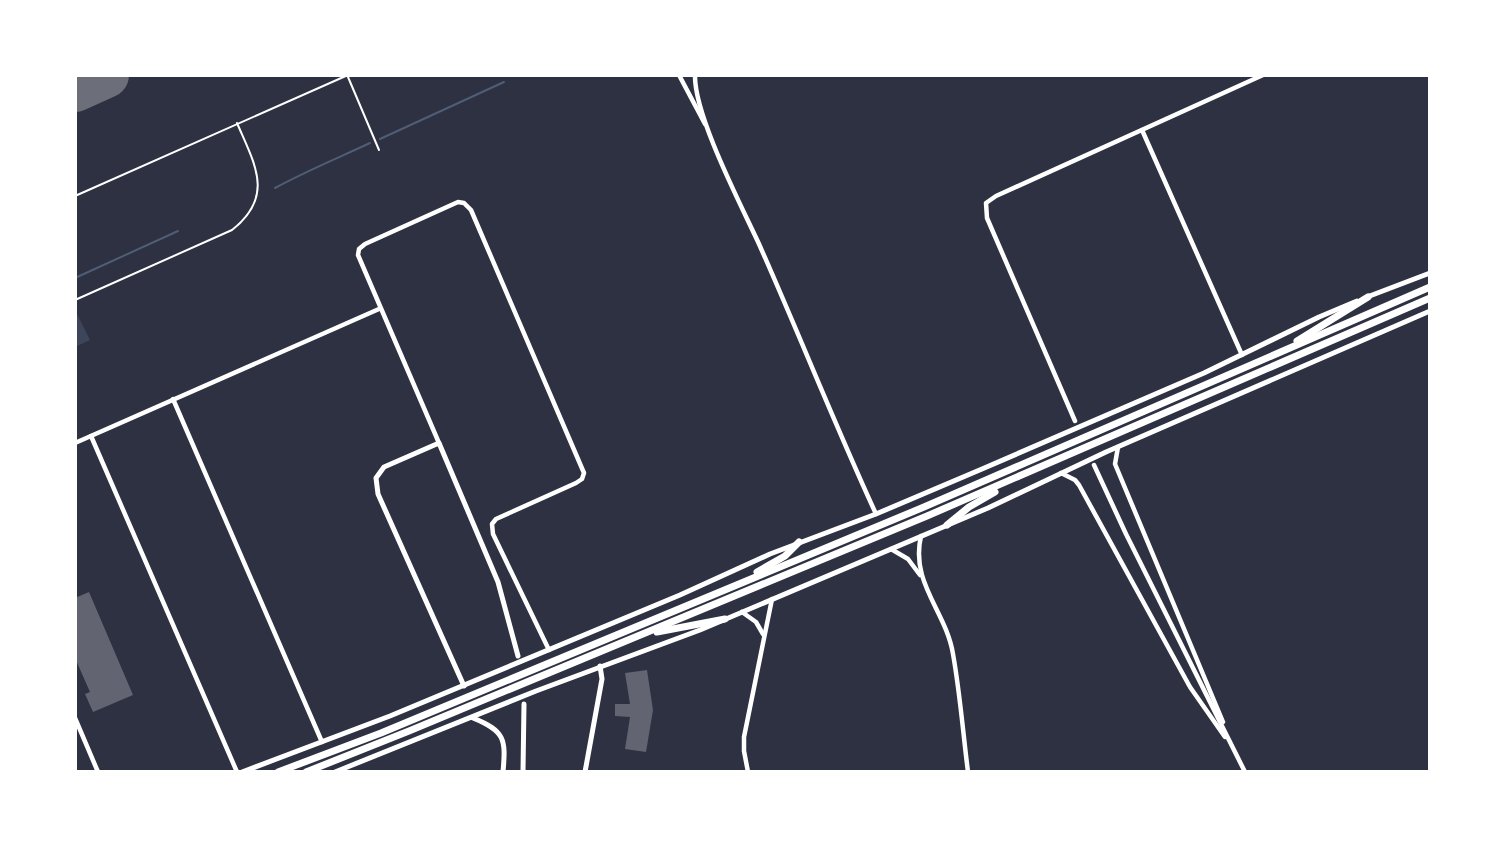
<svg xmlns="http://www.w3.org/2000/svg" width="1505" height="847" font-family="Barlow,sans-serif">
<style>
.green{fill:#3c4559}
.lines{fill:none;stroke-linecap:round;stroke-linejoin:round}
.stream{stroke:#4f5d75;stroke-width:2}
.runway{stroke:#6c6f7a;stroke-width:46}
.building{fill:#626471}
.service{stroke:#fff;stroke-width:2}
.minor{stroke:#fff;stroke-width:4.5}
.tertiary{stroke:#fff;stroke-width:5}
.secondary{stroke:#fff;stroke-width:5}
.motorway{stroke:#fff;stroke-width:7}
</style>
<rect width="100%" height="100%" fill="#2d3142"/>
<path class="green" d="M75,310l15,30 -15,7z"/>
<g class="lines">
<g class="stream">
<path d="M380,139l124,-57"/>
<path d="M275,188c31,-17 63,-30 95,-45"/>
<path d="M75,278l103,-47"/>
</g>
<path class="runway" d="M75,89l31,-14"/>
</g>
<g class="building">
<path d="M89,592l44,103 -40,17 -8,-18 5,-2 -15,-34v-60z"/>
<path d="M647,670l6,40 -7,42 -21,-3 5,-32 -15,-1v-12h15l-5,-31z"/>
</g>
<g class="lines">
<g class="service">
<path d="M348,77l31,73"/>
<path d="M75,196l273,-121"/>
<path d="M75,300l157,-70c43,-34 23,-65 5,-107"/>
</g>
<g class="minor">
<path d="M679,75l26,49"/>
<path d="M695,75c-1,40 46,130 64,169 40,90 76,181 117,270"/>
<path d="M1142,130l100,225"/>
<path d="M173,399l149,343"/>
<path d="M1075,421l-88,-203 -1,-15 10,-7 267,-121"/>
<path d="M91,436l146,336"/>
<path d="M75,443l304,-134"/>
<path d="M439,443l-81,-188 1,-6 6,-5 93,-42 6,1 7,7 113,263 -2,6 -6,4 -80,36 -4,5 1,10 56,116"/>
<path d="M1118,447l-3,17 108,258"/>
<path d="M1094,465l32,69 119,238"/>
<path d="M1061,473l14,7 4,5 111,202 35,50"/>
<path d="M921,536c-11,47 25,75 32,118 7,39 10,79 15,118"/>
<path d="M891,549l17,10 12,16"/>
<path d="M742,612l14,10 7,12"/>
<path d="M75,718l23,54"/>
<path d="M748,772l-4,-21v-14l28,-138"/>
</g>
<g class="tertiary">
<path d="M464,686l-86,-192 -2,-16 8,-11 55,-24 59,139 20,74"/>
<path d="M523,772l1,-68"/>
<path d="M585,772l17,-93 -2,-13"/>
</g>
<g class="secondary">
<path d="M1367,297l63,-24"/>
<path d="M473,718c32,13 33,21 30,54"/>
<path d="M242,772l148,-56 290,-121 90,-41 106,-40 106,-45 222,-96 115,-56 38,-16"/>
<path d="M335,772l201,-81 164,-61 288,-122 118,-56 324,-141"/>
</g>
<g class="motorway">
<path d="M1297,341l71,-44"/>
<path d="M947,525l22,-18 26,-15"/>
<path d="M757,572l28,-16 14,-14"/>
<path d="M657,632l68,-13"/>
<path d="M278,772l103,-39 543,-226 506,-220"/>
<path d="M306,772l103,-41 518,-215 503,-218"/>
</g>
</g>
<rect width="1505" height="847" fill="none" stroke="#ffffff" stroke-width="154"/>
</svg>
